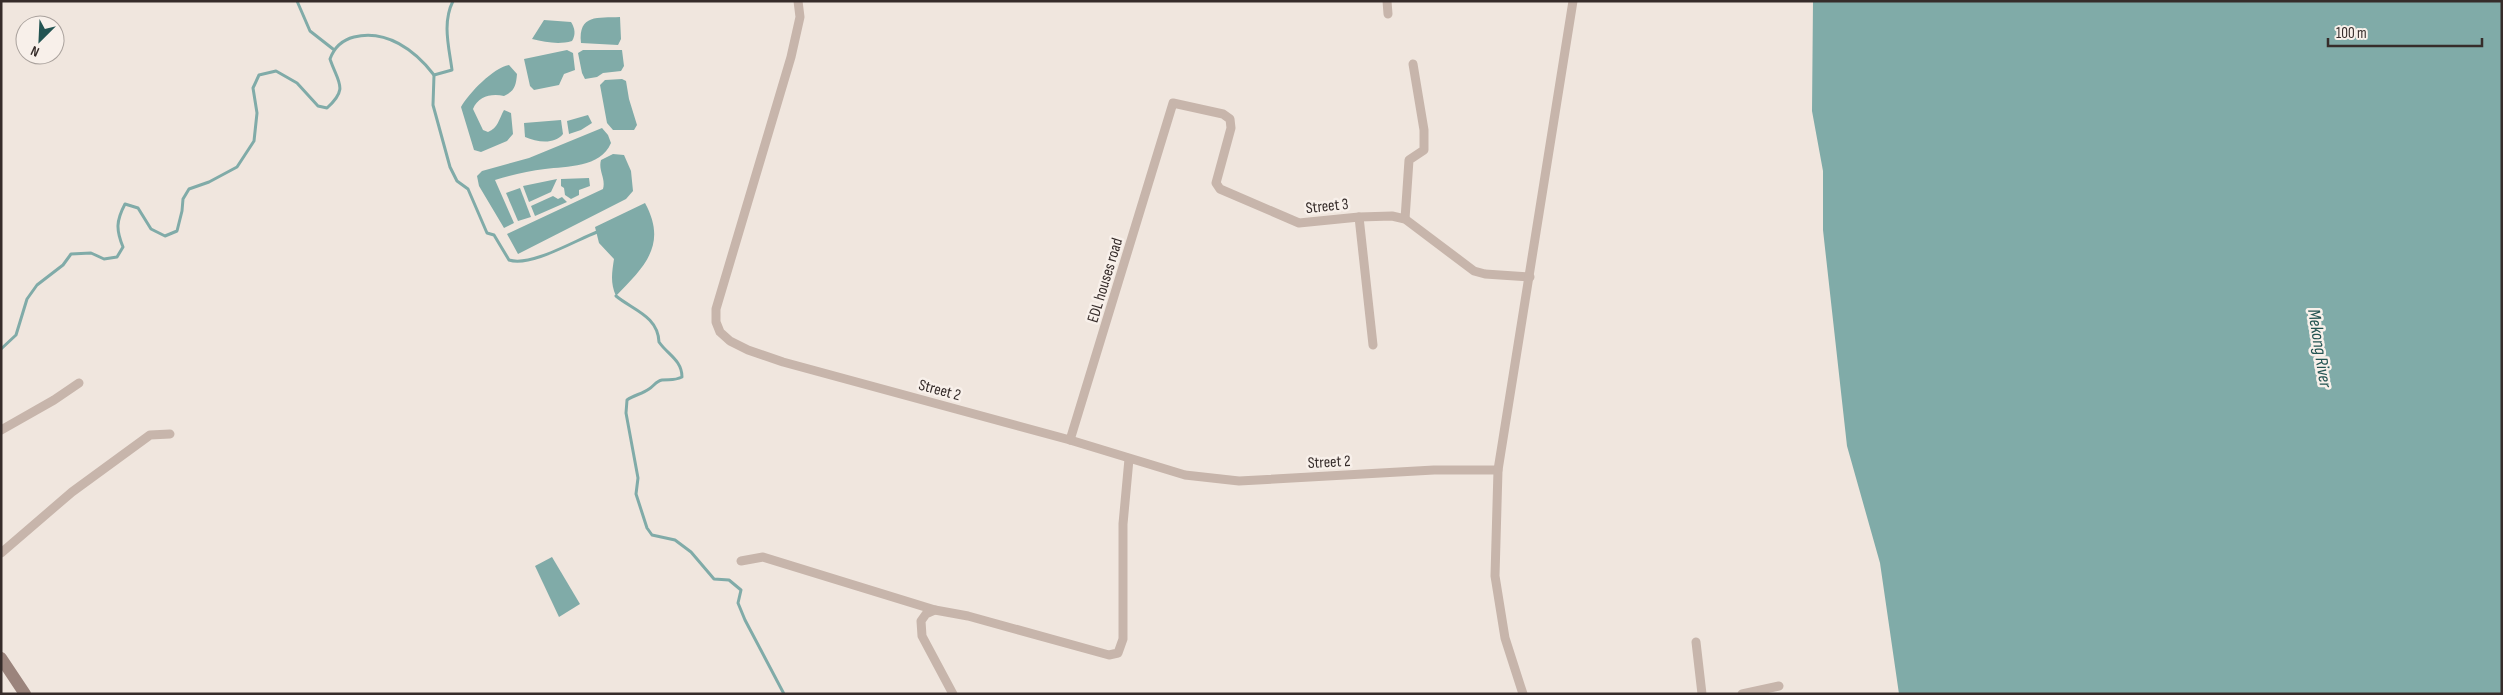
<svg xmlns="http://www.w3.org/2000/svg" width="2503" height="695" font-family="'Sofia Sans Condensed',sans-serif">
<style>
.water{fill:#80aba8}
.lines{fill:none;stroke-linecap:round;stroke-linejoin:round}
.stream{stroke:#80aba8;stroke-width:3}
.street{stroke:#c7b5ab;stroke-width:9}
.secondary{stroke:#9b847c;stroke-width:12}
.labels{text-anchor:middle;stroke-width:5;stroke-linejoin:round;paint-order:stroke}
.street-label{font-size:16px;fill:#362c2a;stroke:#f8f0ea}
.water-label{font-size:18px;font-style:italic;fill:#235452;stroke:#f8f0ea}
</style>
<rect width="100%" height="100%" fill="#f0e6de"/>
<g class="water">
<path d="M1813,1h689v693h-603l-19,-131 -33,-117 -24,-216v-59l-11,-60z"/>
<path d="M620,17l1,22 -3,6 -37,-2c-3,-29 17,-25 39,-26z"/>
<path d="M544,20l27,2c4,6 5,13 1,19 -14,4 -26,1 -40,-2z"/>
<path d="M567,50l6,3 2,17 -11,4 -5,11 -25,5 -4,-4 -6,-27z"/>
<path d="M583,50h39l2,16 -3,5 -18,2 -6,4 -12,2 -3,-6 -4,-20z"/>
<path d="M509,65l8,9c-1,11 -2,17 -13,22 -12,-3 -26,0 -31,13l10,21 5,2c10,-4 11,-13 16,-22l7,3 2,21 -6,7 -26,11 -7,-2 -13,-43c8,-14 32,-39 48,-42z"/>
<path d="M622,79l4,2 3,18 8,26 -3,5h-21l-6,-7 -7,-38 5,-5z"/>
<path d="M588,115l4,8 -11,7 -12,4 -2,-13z"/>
<path d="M561,120l2,14c-9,11 -26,8 -38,3l-1,-14z"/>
<path d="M602,128l6,7 3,8c-11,25 -44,23 -66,26 -17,2 -34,6 -50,11l19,43 -10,5 -25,-42 -2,-10 5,-5 47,-13z"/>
<path d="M613,154l11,1 7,16 2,20 -7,8 -108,55 -11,-20 96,-45c3,-11 -5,-18 -2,-29z"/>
<path d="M589,178l1,8 -11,4v5l-8,4 -6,-4 -1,-7 -3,-2v-7z"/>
<path d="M557,179l-6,13 -22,10 -6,-16z"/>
<path d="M520,188l11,29 -13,4 -12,-28z"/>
<path d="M553,196l5,3 4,-2 5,5 -32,14 -4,-10z"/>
<path d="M645,203c23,42 -1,64 -29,93 -6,-13 -4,-24 -2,-37l-15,-16 -4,-16z"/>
<path d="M552,557l28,47 -21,13 -24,-51z"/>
</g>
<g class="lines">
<g class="stream">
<path d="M297,1l13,30 23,18"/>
<path d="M434,75l-1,30 17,62 7,14 11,8 19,44 7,2 15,25c22,7 65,-19 88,-28"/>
<path d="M616,296c17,14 42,20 43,46 8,12 23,18 23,35 -8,4 -12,2 -20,3 -6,1 -8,6 -13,9 -7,5 -15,6 -22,11l-1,13 12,65 -2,16 11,34 5,7 23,5 16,12 23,27 15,1 12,10 -3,13 7,17 39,74"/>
<path d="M1,349l15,-14 11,-36 10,-14 26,-20 8,-11 20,-1 13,6 13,-2 6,-10c-7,-17 -7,-26 2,-43l13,4 13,21 14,7 12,-5 5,-20 1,-12 6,-10 20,-7 28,-15 17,-26 3,-28 -4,-25 6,-13 17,-4 21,12 21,23 9,2c22,-20 11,-25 3,-49 4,-11 12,-19 24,-22 32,-8 61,13 80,38l18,-5c-3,-23 -10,-47 1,-69"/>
</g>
<g class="street">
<path d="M798,1l2,16 -9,40 -75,252v13l4,10 10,9 18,9 35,12 287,78 115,35 54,6 195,-11h64"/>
<path d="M1387,1l1,13"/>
<path d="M1359,217l14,128"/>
<path d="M1405,219l4,-59 15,-10v-20l-11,-66"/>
<path d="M1,430l53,-30 25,-17"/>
<path d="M1070,440l103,-337 50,11 7,5 1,9 -15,55 4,6 79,34 60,-6 33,-1 13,3 69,52 11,3 45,3"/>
<path d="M1,553l71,-61 78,-57 20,-1"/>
<path d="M741,561l22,-4 172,53"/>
<path d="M1696,642l6,52"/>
<path d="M953,694l-31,-58 -1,-15 5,-7 9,-4 33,6 141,39 9,-2 5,-14v-115l6,-65"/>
<path d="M1523,694l-18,-56 -10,-62 3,-106 75,-469"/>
<path d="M1742,694l37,-8"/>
</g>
<path class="secondary" d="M1,658l24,36"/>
</g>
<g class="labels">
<g class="street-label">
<text transform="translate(1327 205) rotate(-6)" y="6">Street 3</text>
<text transform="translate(1104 280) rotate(-73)" y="6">EDL houses road</text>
<text transform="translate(940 389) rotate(15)" y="6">Street 2</text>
<text transform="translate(1329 461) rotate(-3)" y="6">Street 2</text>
</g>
<g class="water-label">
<text transform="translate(2320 348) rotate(81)" y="6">Mekong River</text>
</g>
</g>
<rect width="2503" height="695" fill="none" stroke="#362c2a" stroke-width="5"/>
<g transform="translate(40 40) rotate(204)"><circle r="24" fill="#f8f0ea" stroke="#aaa29d"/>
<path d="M0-4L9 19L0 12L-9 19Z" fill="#235452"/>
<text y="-8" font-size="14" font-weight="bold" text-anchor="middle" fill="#362c2a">N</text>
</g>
<path d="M2328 38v8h154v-8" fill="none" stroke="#362c2a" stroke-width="2.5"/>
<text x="2336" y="38" font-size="15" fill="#362c2a" stroke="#f8f0ea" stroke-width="4" paint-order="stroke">100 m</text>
</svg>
